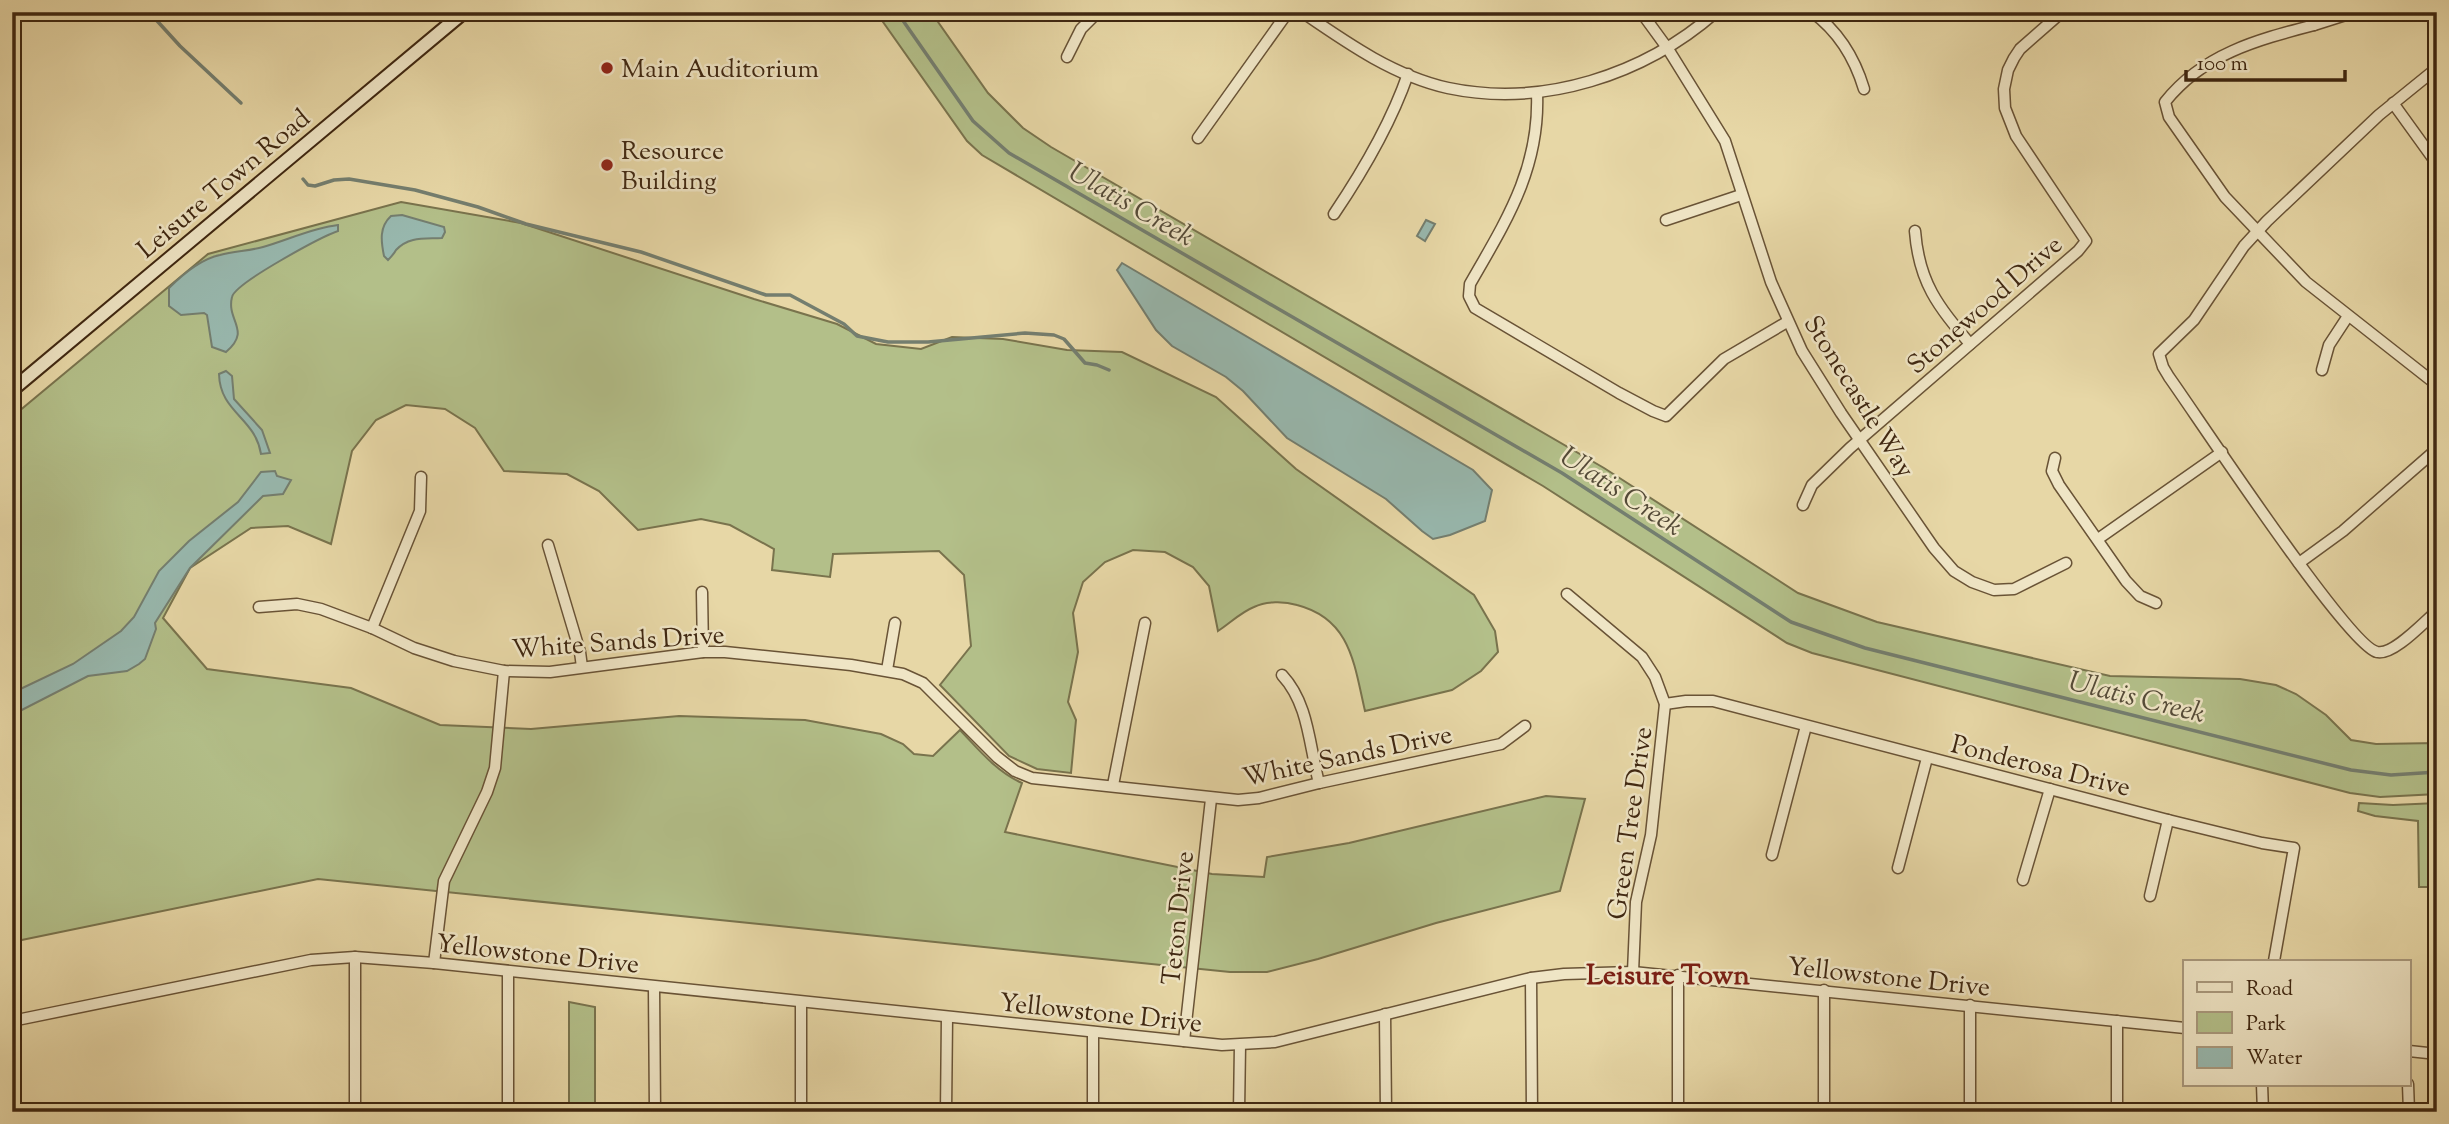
<svg xmlns="http://www.w3.org/2000/svg" width="2449" height="1124" font-family="'Sorts Mill Goudy',serif">
<style>
.green{fill:#b3bf89;stroke:#79734d;stroke-width:2}
.water{fill:#98b8ae;stroke:#747e6f;stroke-width:2}
.lines{fill:none;stroke-linecap:round;stroke-linejoin:round}
.stream{stroke:#747e6f;stroke-width:3.5}
.street-casing{stroke:#695336;stroke-width:13}
.secondary-casing{stroke:#3f2711;stroke-width:16}
.street{stroke:#efe5c5;stroke-width:10}
.secondary{stroke:#efe5c5;stroke-width:12}
.poi-dot{fill:#8f2418;stroke:#efe5c5;stroke-width:2.5}
.labels{text-anchor:middle;stroke-width:5;stroke-linejoin:round;paint-order:stroke}
.poi-label{font-size:26px;fill:#3f2711;stroke:#efe5c5;text-anchor:start}
.street-label{font-size:26px;fill:#3f2711;stroke:#efe5c5}
.water-label{font-size:28px;font-style:italic;fill:#554b38;stroke:#efe5c5}
.neighbourhood-label{font-size:28px;font-weight:bold;fill:#7a1f14;stroke:#efe5c5}
</style>
<rect width="100%" height="100%" fill="#e7d7a6"/>
<filter id="stains"><feTurbulence type="fractalNoise" baseFrequency=".00286" numOctaves="4"/><feColorMatrix values="0 0 0 0 .2 0 0 0 0 .09 0 0 0 0 .02 0 0 0 .5 -.17"/></filter>
<radialGradient id="worn" r=".72"><stop offset=".6" stop-color="#630" stop-opacity="0"/><stop offset="1" stop-color="#630" stop-opacity=".3"/></radialGradient>
<g class="green">
<path d="M876,12h55l57,81 35,35 28,19 553,321 194,125 79,29 233,54 130,3 36,6 20,9 30,21 25,25 25,4 61,-1v51l-57,3 -30,-4 -538,-140 -25,-10 -244,-157 -561,-331 -15,-14z"/>
<path d="M401,202l120,21 233,76 83,25 39,20 45,5 31,-12 51,2 64,11 55,2 94,45 80,72 178,126 21,36 3,21 -17,19 -29,19 -87,21c-11,-47 -14,-92 -68,-106 -13,-4 -31,-4 -43,2 -13,5 -25,17 -36,24l-9,-45 -16,-19 -28,-15 -32,-2 -28,12 -22,20 -10,31 5,39 -10,50 8,18 -5,53 -34,-4 -28,-13 -69,-71 31,-39 -7,-71 -25,-24 -106,3 -3,23 -58,-7 2,-21 -44,-24 -29,-6 -63,11 -39,-39 -32,-17 -63,-3 -29,-43 -30,-19 -39,-4 -30,15 -24,31 -21,93 -43,-18 -37,2 -61,40 -27,50 44,51 144,19 89,37 91,4 148,-13 126,4 76,14 22,10 11,10 19,2 27,-26c20,21 36,41 62,53l-17,49 207,42 52,3 3,-20 82,-14 197,-47 39,3 -25,92 -124,32 -118,36 -51,13h-37l-912,-93 -306,63v-525l196,-163z"/>
<path d="M2359,803l34,2 44,-2v84h-18l-1,-66 -43,-5 -17,-5z"/>
<path d="M569,1002l26,5v105h-26z"/>
</g>
<g class="water">
<path d="M402,215l42,12 1,5 -3,6c-17,1 -33,-2 -46,12 -2,4 -5,7 -8,10l-4,-4c-3,-15 -5,-29 7,-40z"/>
<path d="M1426,220l9,4 -10,17 -8,-5z"/>
<path d="M338,225v6c-17,6 -103,52 -106,66 -6,24 20,33 -6,55l-14,-5 -5,-32 -3,-2 -23,2 -12,-9v-18c13,-13 32,-29 51,-33 14,-4 29,-4 43,-8 25,-7 49,-19 75,-22z"/>
<path d="M1122,263l351,207 19,20 -7,31 -35,14 -17,4 -11,-8 -36,-32 -99,-61 -44,-47 -17,-14 -54,-31 -16,-16 -39,-60z"/>
<path d="M226,371l6,5 2,23 28,31 8,23 -9,1c-6,-37 -41,-41 -42,-80z"/>
<path d="M275,471l2,5 14,4 -8,14 -20,2 -73,72 -35,55 1,6 -11,30 -6,5 -12,7 -39,5 -76,39v-22l61,-29 48,-33 13,-14 25,-46 30,-30 49,-39 23,-30z"/>
</g>
<g class="lines">
<g class="stream">
<path d="M149,12l31,34 61,57"/>
<path d="M897,12l76,109 36,32 553,320 229,149 74,26 486,122 40,5 46,-3"/>
<path d="M303,179l5,6 7,1 19,-6 15,-1 66,11 63,17 48,17 115,28 125,43h24l54,29 13,12 31,6h40l97,-9 29,2 10,4 21,24 12,2 12,5"/>
</g>
<g class="street-casing">
<g id="street">
<path d="M1302,12c45,31 92,64 146,76 95,20 196,-13 268,-76"/>
<path d="M1641,12l27,37 57,92 46,141 31,69 39,62 93,135 20,23 18,11 22,8 20,-1 52,-26"/>
<path d="M1812,12c26,19 43,47 52,77"/>
<path d="M2310,12l4,13c-57,15 -111,29 -149,77l4,15 56,80 81,85 131,103"/>
<path d="M2314,25l41,-13"/>
<path d="M1067,57l14,-28 17,-17"/>
<path d="M2437,68l-58,47 -112,106 -23,25 -50,74 -35,34 4,13 6,10c28,39 179,269 208,275 16,4 47,-30 60,-41"/>
<path d="M1537,93c3,76 -31,128 -67,191l-1,12 6,12 144,85 34,18 13,5 58,-57 63,-37"/>
<path d="M2393,103l44,61"/>
<path d="M1198,138l90,-126"/>
<path d="M1334,214c29,-43 57,-91 74,-140"/>
<path d="M1666,220l75,-25"/>
<path d="M1915,231c4,52 23,75 55,113"/>
<path d="M2322,370l7,-25 19,-29"/>
<path d="M2055,458l-3,13 7,14 67,96 14,15 16,7"/>
<path d="M1803,505l9,-20 38,-37 228,-197 8,-10 -70,-105 -11,-28 -1,-19 4,-19 6,-12 6,-9 42,-37"/>
<path d="M2098,539l124,-87"/>
<path d="M548,545l32,107 2,15"/>
<path d="M2299,563l44,-32 94,-82"/>
<path d="M702,592l1,60"/>
<path d="M1567,594l75,63 13,20 10,27 -14,131 -15,67 -3,70"/>
<path d="M259,607l38,-3 24,5 51,19 42,20 40,13 50,10 46,1 153,-20h22l126,13 52,9 20,9 74,74 18,14 17,7 206,22 21,-2 60,-15 182,-39 24,-18"/>
<path d="M372,628l48,-117 1,-34"/>
<path d="M887,670l8,-47"/>
<path d="M1282,675c27,29 27,70 37,108"/>
<path d="M1665,704l21,-3h27l455,119 94,23 32,5 -20,113"/>
<path d="M1113,785l32,-162"/>
<path d="M1772,855l34,-129"/>
<path d="M1898,868l29,-110"/>
<path d="M2023,880l27,-91"/>
<path d="M2150,896l18,-76"/>
<path d="M355,957v155"/>
<path d="M434,963l10,-82 43,-89 8,-24 9,-97"/>
<path d="M508,972v140"/>
<path d="M1531,978l1,134"/>
<path d="M654,987l1,125"/>
<path d="M1385,1014l1,98"/>
<path d="M12,1021l299,-61 44,-3 79,6 788,82 53,-3 256,-64 33,-4 69,-2 552,56"/>
<path d="M1184,1041l27,-242"/>
<path d="M2409,1051l28,3"/>
<path d="M2262,1084l1,28"/>
<path d="M2408,1084l1,28"/>
<path d="M801,1112v-110"/>
<path d="M946,1112l1,-95"/>
<path d="M1093,1112v-80"/>
<path d="M1239,1112l1,-67"/>
<path d="M1678,1112v-137"/>
<path d="M1824,1112v-122"/>
<path d="M1970,1112v-107"/>
<path d="M2117,1112v-91"/>
</g>
</g>
<g class="secondary-casing">
<path id="secondary" d="M12,390l452,-378"/>
</g>
<use href="#street" class="street"/>
<use href="#secondary" class="secondary"/>
</g>
<g class="poi-dot">
<circle cx="607" cy="68" r="7"/>
<circle cx="607" cy="165" r="7"/>
</g>
<g class="labels">
<g class="poi-label">
<text x="621" y="77">Main Auditorium</text>
<text x="621" y="159">Resource<tspan x="621" dy="30">Building</tspan></text>
</g>
<g class="street-label">
<text transform="translate(223 183) rotate(-40)" y="9">Leisure Town Road</text>
<text transform="translate(1984 304) rotate(-41)" y="9">Stonewood Drive</text>
<text transform="translate(1860 396) rotate(58)" y="9">Stonecastle Way</text>
<text transform="translate(618 641) rotate(-4)" y="9">White Sands Drive</text>
<text transform="translate(1347 755) rotate(-12)" y="9">White Sands Drive</text>
<text transform="translate(2041 765) rotate(14)" y="9">Ponderosa Drive</text>
<text transform="translate(1629 823) rotate(-82)" y="9">Green Tree Drive</text>
<text transform="translate(1177 918) rotate(-84)" y="9">Teton Drive</text>
<text transform="translate(538 953) rotate(6)" y="9">Yellowstone Drive</text>
<text transform="translate(1889 976) rotate(6)" y="9">Yellowstone Drive</text>
<text transform="translate(1101 1012) rotate(6)" y="9">Yellowstone Drive</text>
</g>
<g class="water-label">
<text transform="translate(1132 203) rotate(30)" y="10">Ulatis Creek</text>
<text transform="translate(1622 490) rotate(33)" y="10">Ulatis Creek</text>
<text transform="translate(2137 696) rotate(14)" y="10">Ulatis Creek</text>
</g>
<g class="neighbourhood-label">
<text x="1668" y="984">Leisure Town</text>
</g>
</g>
<rect width="2449" height="1124" fill="none" stroke="#e7d7a6" stroke-width="42"/>
<rect x="14" y="14" width="2421" height="1096" fill="none" stroke="#3f2711" stroke-width="3.5"/>
<rect x="21" y="21" width="2407" height="1082" fill="none" stroke="#3f2711" stroke-width="2"/>
<rect x="2183" y="960" width="228" height="126" fill="#efe5c5" stroke="#a9997d" stroke-width="2"/>
<rect x="2197" y="982" width="35" height="10" fill="#efe5c5" stroke="#a9997d" stroke-width="2"/>
<text x="2246" y="995" font-size="21" fill="#3f2711">Road</text>
<rect x="2197" y="1012" width="35" height="21" fill="#b3bf89" stroke="#a9997d" stroke-width="2"/>
<text x="2246" y="1030" font-size="21" fill="#3f2711">Park</text>
<rect x="2197" y="1047" width="35" height="21" fill="#98b8ae" stroke="#a9997d" stroke-width="2"/>
<text x="2246" y="1064" font-size="21" fill="#3f2711">Water</text>
<path d="M2186 70v10h159v-10" fill="none" stroke="#3f2711" stroke-width="3.5"/>
<text x="2197" y="70" font-size="21" fill="#3f2711" stroke="#efe5c5" stroke-width="5" paint-order="stroke">100 m</text>
<rect width="100%" height="100%" filter="url(#stains)"/>
<rect width="100%" height="100%" fill="url(#worn)"/>
</svg>
